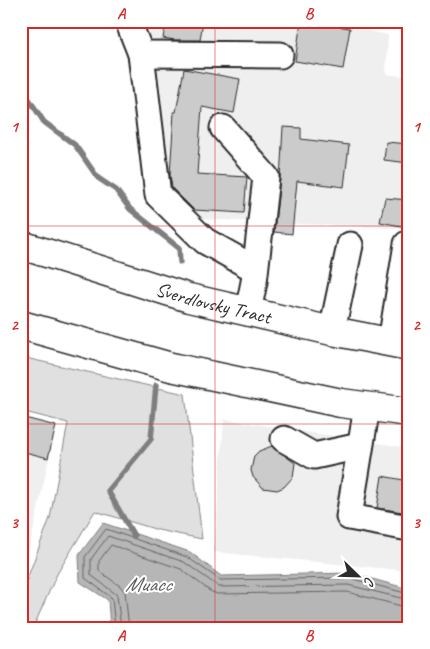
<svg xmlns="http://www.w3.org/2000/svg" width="430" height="649" font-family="Caveat,sans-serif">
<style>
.built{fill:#efefef}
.green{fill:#e0e0e0;stroke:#868686}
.water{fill:#b6b6b6;stroke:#7e7e7e}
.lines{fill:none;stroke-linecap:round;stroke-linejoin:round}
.shore{stroke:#636363;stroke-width:1}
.stream{stroke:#7e7e7e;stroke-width:5.5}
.building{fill:#cbcbcb;stroke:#2b2b2b}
.minor-casing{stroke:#2b2b2b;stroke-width:29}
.major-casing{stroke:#2b2b2b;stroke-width:31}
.minor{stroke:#fff;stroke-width:25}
.major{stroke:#fff;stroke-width:28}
.grid{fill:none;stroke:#d62828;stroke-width:1;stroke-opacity:0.55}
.labels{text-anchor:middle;stroke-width:4;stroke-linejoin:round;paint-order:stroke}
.street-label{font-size:20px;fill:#2b2b2b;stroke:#fff}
.water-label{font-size:21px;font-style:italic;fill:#5c5c5c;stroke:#fff}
.neatline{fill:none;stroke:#d62828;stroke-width:2}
.grid-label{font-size:16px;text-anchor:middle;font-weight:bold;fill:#d62828}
</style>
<rect width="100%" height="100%" fill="#fff"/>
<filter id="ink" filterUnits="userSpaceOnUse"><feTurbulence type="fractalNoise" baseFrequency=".02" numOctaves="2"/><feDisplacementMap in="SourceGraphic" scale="10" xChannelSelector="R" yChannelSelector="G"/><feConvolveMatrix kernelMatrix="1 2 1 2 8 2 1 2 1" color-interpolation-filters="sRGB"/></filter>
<g filter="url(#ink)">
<g class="built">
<path d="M148,21h174l66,14 -2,39 23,3v152l-233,-11 -14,-33z"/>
<path d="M21,417l35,9 -27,124 -8,18z"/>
<path d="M224,419l185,29v123l-195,-19z"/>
</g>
<path class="green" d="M21,357l164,37 17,145 -44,-9 -63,-19 -38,63 -24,54h-12v-33l29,-77 18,-95 -47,-12z"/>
<path class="water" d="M103,523l87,29 31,24 129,-3 59,16v39h-299l-2,-28 -28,-18 -1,-27z"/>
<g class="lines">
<g class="shore">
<path d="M115,628l-3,-30 -27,-20v-21l21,-28 81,28 33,23 129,-2 60,16"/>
<path d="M121,628l-4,-33 -26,-20v-16l17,-23 76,26 35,25 129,-2 61,15"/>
<path d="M129,628l-4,-36 -5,-6 -21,-15v-10l12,-16 70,24 29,22 7,3 130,-2 62,16"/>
</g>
<g class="stream">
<path d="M21,87l23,35 31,23 23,33 18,12 14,19 49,39 1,14"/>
<path d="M134,536l-26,-45 43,-52 5,-54"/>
</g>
</g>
<g class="building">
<path d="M166,21h37l-3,19h-25l-12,-2z"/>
<path d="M301,21l49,7 -7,41 -48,-8z"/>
<path d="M184,69l56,10 -6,34 -32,-6 -5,67 50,3 -3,36 -50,-3 -22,-22 -2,-13 4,-63h2z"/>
<path d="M283,127l18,1v11l48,6 -5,42 -47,-6 -5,53 -18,-2 6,-53z"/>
<path d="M386,142l23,2v19l-25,-3z"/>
<path d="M385,198l24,2 -3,27 -26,-5z"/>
<path d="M21,417l35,9 -8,32 -27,-7z"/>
<path d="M272,446l23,17 -2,14 -9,10 -7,3 -14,-2 -10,-11 -2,-7 3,-14 5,-5z"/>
<path d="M382,476l27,5v32l-32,-5z"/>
</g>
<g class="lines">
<g class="minor-casing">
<g id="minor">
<path d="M128,21l13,33 17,141 47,46 50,28"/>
<path d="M141,54l139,1"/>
<path d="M223,128l43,49 -12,105 -6,30"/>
<path d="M332,331l18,-86"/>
<path d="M391,342l16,-98"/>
<path d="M367,407l-18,110 60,11"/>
<path d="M284,439l30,17 46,-10"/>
</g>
</g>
<g class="major-casing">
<g id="major">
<path id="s1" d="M21,245l168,53 143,33 77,15"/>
<path d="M21,325l150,42 170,36 68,9"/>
</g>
</g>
<use href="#minor" class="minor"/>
<use href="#major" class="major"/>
</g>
</g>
<path class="grid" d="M215,21v607M21,226h388M21,424h388"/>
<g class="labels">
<g class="street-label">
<text dy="7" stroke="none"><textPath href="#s1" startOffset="201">Sverdlovsky Tract</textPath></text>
</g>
<g class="water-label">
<text x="148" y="591">Миасс</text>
</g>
</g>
<rect width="430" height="649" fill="none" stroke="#fff" stroke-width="55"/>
<g transform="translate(358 576) rotate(113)" stroke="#ffffff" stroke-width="4" paint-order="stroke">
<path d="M0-4L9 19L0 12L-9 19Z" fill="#2b2b2b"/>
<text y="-8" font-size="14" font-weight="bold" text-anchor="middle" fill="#2b2b2b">С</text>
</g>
<rect x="28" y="28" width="374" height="594" class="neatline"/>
<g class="grid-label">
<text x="121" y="19">A</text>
<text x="309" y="19">B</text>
<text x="14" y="132">1</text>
<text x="416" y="132">1</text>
<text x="14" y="330">2</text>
<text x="416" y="330">2</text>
<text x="14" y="528">3</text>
<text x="416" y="528">3</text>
<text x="121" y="641">A</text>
<text x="309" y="641">B</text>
</g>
</svg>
